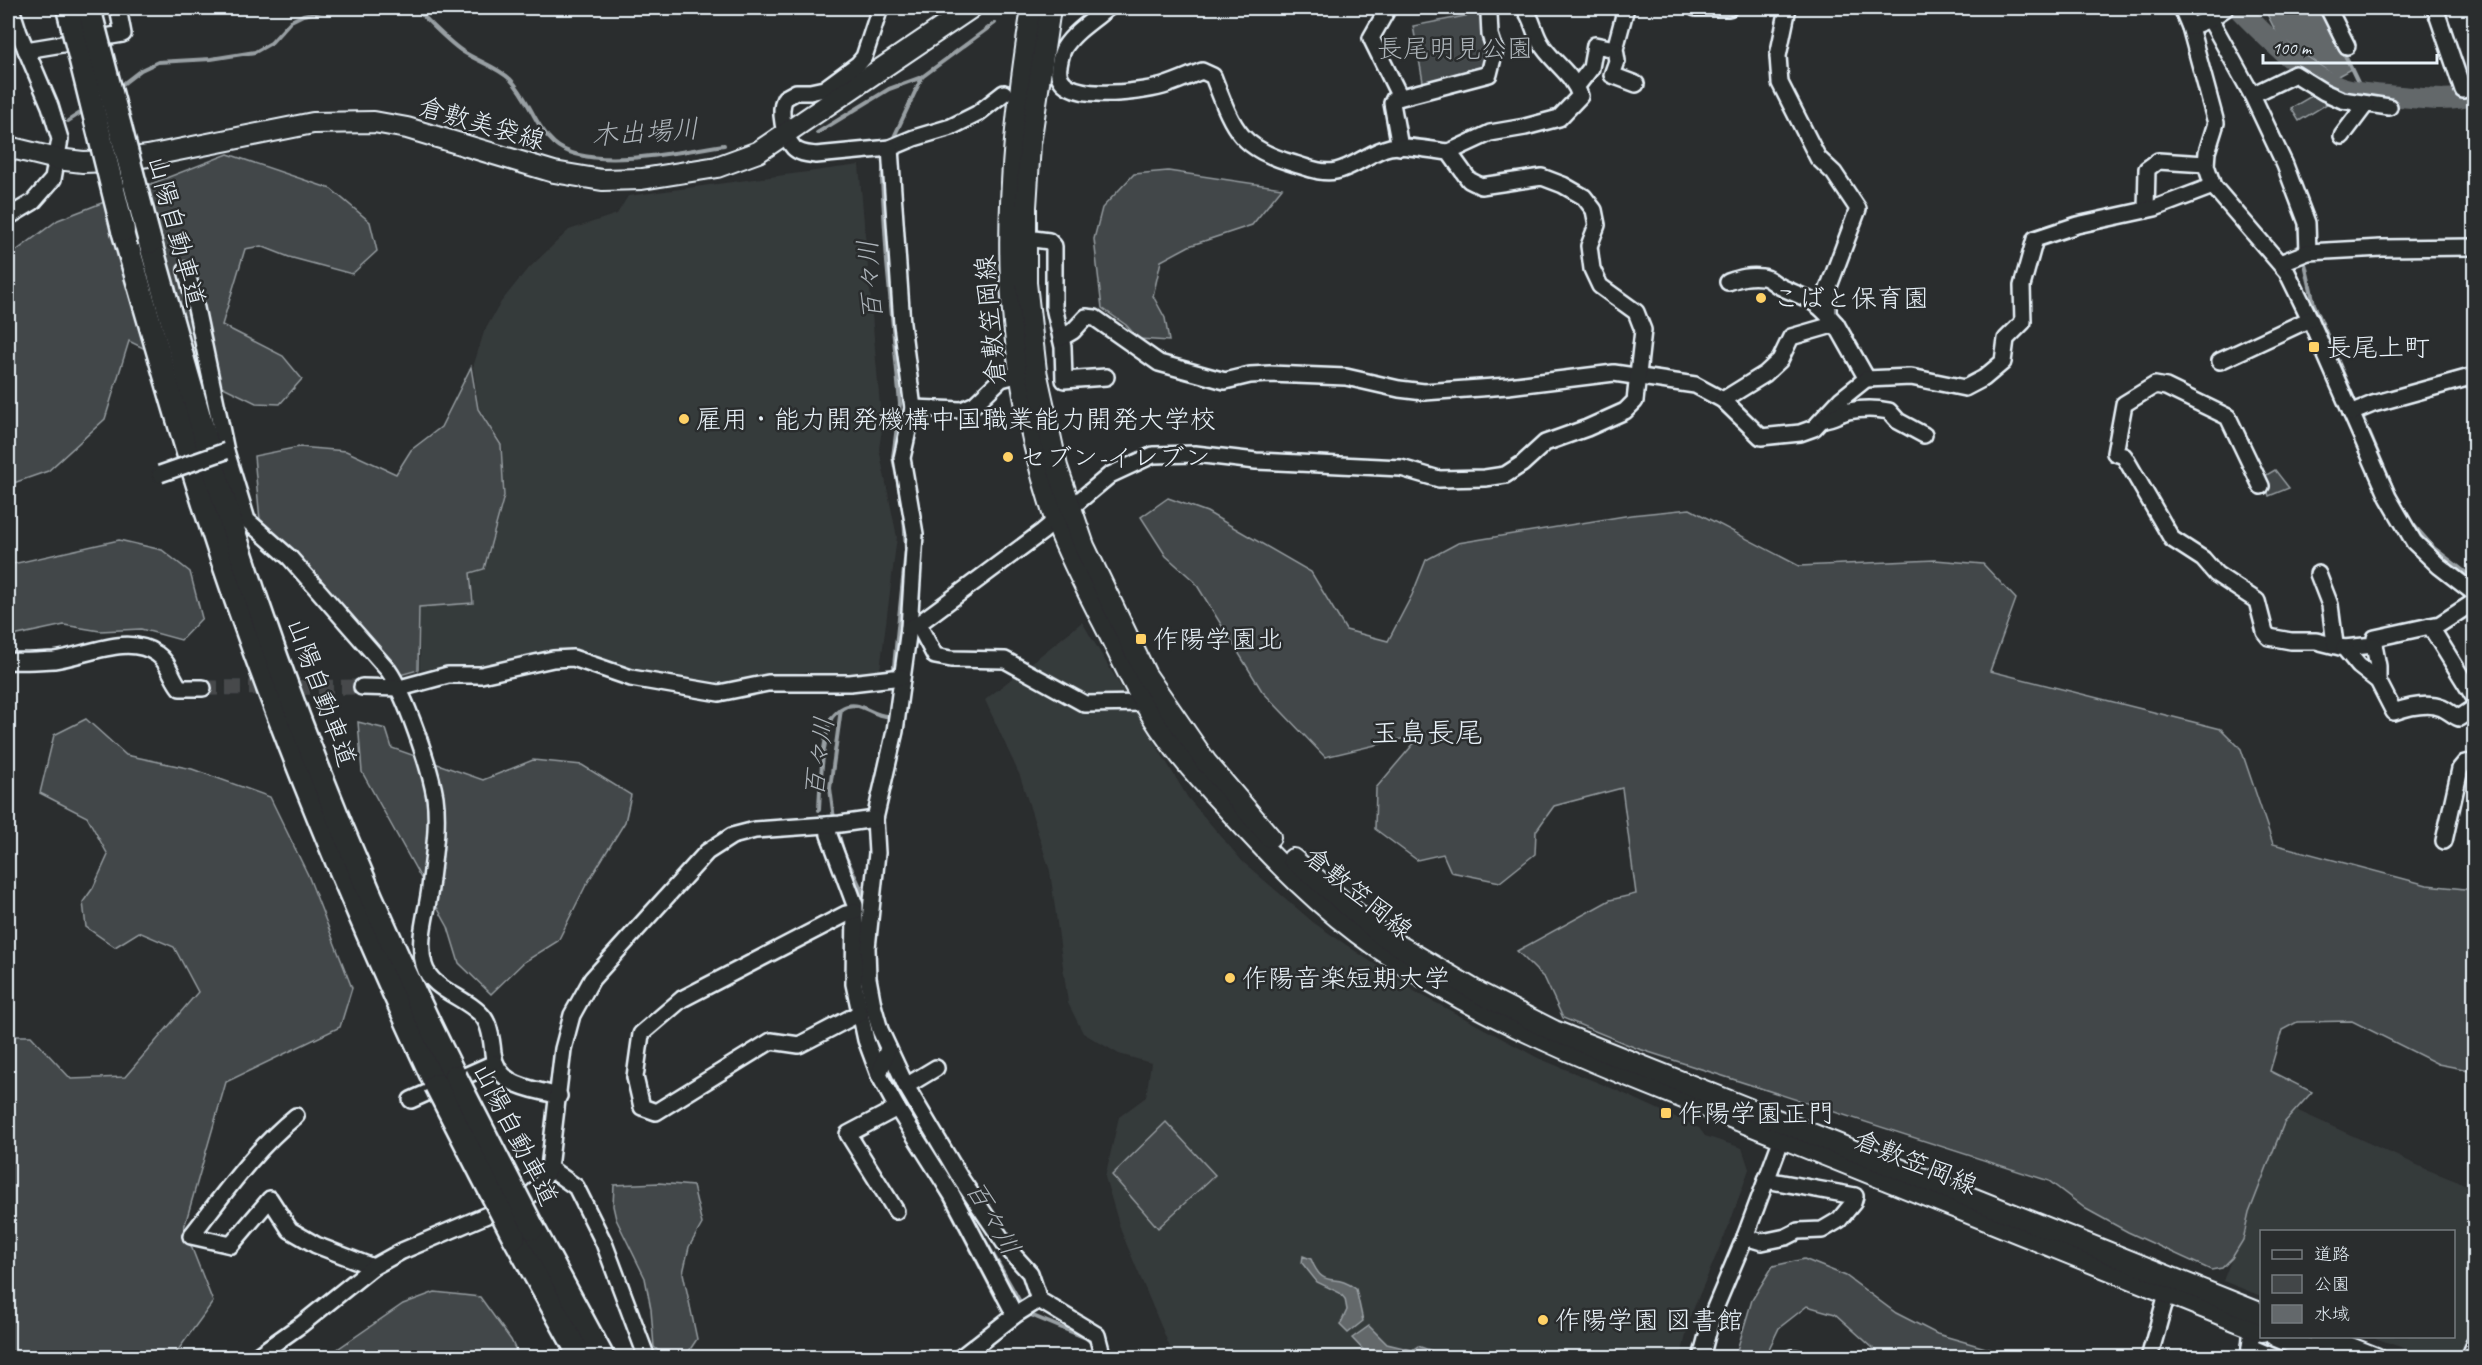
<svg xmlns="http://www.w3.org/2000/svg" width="2482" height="1365" font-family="Caveat,'Klee One',sans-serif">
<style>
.built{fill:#363a3b}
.green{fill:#424648;stroke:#959ca0;stroke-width:1.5}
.water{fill:#63686b;stroke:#989fa3;stroke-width:1.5}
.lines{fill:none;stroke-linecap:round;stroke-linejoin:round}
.stream{stroke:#989fa3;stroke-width:4}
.river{stroke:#63686b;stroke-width:21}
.minor-tunnel{stroke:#464a4c;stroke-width:15;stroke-dasharray:15 8;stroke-linecap:butt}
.minor-casing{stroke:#e8f1f8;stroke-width:20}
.major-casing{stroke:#e8f1f8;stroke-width:24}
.highway-casing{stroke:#e8f1f8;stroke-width:27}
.minor{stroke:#2a2d2e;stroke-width:15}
.major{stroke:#2a2d2e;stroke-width:20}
.highway{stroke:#2a2d2e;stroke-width:22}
.minor-bridge-casing{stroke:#e8f1f8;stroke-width:20;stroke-linecap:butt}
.highway-bridge-casing{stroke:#e8f1f8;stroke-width:27;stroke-linecap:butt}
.minor-bridge{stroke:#2a2d2e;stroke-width:15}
.highway-bridge{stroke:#2a2d2e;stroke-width:22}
.poi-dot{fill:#ffd166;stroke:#2a2d2e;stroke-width:2}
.labels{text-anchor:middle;stroke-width:5;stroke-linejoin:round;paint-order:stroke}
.park-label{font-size:26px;fill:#aeb5ba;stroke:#2a2d2e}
.street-label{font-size:26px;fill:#e8f1f8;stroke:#2a2d2e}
.poi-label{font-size:26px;fill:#e8f1f8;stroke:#2a2d2e;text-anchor:start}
.water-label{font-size:27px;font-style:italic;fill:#acb3b9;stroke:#2a2d2e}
.quarter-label{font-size:28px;fill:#e8f1f8;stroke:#2a2d2e}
</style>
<rect width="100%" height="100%" fill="#2a2d2e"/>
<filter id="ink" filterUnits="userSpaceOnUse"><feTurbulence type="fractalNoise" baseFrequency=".0167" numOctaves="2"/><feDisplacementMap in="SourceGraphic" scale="12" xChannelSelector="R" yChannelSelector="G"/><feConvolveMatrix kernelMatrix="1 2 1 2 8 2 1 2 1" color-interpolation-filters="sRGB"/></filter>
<g filter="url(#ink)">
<g class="built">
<path d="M859,165l23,264 -3,20 18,88 -17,133 -32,6 -43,-4 -43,5 -40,9 -74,-12 -83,-23 -81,15 -64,4v-63l54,-4 -3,-29 14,-5 20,-72 -3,-53 -23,-36 -6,-41 11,-35 17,-30 24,-30 44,-42 48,-16 11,-18z"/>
<path d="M1082,622l106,176 55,64 71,61 100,68 124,67 78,32 83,38 6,8 37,12 7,21 -19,54 -40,94 -9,40h-507l-53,-126 -16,-54 14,-60 27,-20 5,-34 -32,-9 -36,-21 -15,-30 -18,-132 -30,-95 -35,-76z"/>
<path d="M2296,1110l132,60 46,18v142l-15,27h-30l-57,-20 82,-1v-104h-192l-1,64 -38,-15 9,-23 11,-18 6,-27 14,-42 21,-48z"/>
</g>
<g class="green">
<path d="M1486,12l5,41 -6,18 -61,16 -11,-61z"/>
<path d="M2315,94l17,7 -33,20 -8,-13z"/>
<path d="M228,154l103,35 39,33 7,29 -25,23 -63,-17 -28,-11 -16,3 -23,76 61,31 19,23 -22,25 -24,-1 -127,-62 -24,78 -57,52 -40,14v-228l50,-37z"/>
<path d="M1168,171l114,17 -30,37 -63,21 -28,15 -8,35 12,22 4,23 -30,-2 -13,-14 -24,-17 -8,-69 8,-31 32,-34z"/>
<path d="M471,367l7,42 23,36 3,51 -20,73 -14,4 3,30 -54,4 -1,63 -25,7 -103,-126 -30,-31 -6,-64 45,-9 47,4 50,23 15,-24 30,-23z"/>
<path d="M2275,470l14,18 -20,8 -6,-19z"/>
<path d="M1168,498l39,14 104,60 35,58 42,11 24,-46 14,-35 32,-17 173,-28 59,-6 109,57 136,-6 48,4 33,35 -26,72 231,58 20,20 32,95 154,41 47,5v181l-36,-7 -86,-43 -55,1 -15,8 -12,41 42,21 -28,31 -35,90 -6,27 -11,18 -10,10 -11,2 -83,-38 -42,-23 -37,-28 -413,-133 -73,-30 -18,-39 -28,-28 93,-51 26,-6 -14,-106 -68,18 -18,25 -1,23 -35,28 -49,-10 -8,-18 -26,6 -42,-31 1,-41 46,-54 -97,23 -63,-66 -67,-109 -29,-26 -25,-39z"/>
<path d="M119,540l43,10 28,22 12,46 -21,22 -40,-11 -41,2 -36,-6 -56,12v-72z"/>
<path d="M86,719l40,36 66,14 78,28 38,78 44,113 -12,39 -114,55 -42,146 29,74 -40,55 -165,1v-322h23l40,43 54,-2 73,-85 -24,-45 -35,-15 -24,15 -29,-20 -3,-25 10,-14 15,-33 -21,-38 -47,-24 14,-58z"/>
<path d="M358,722l28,7 6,19 91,32 50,-20 49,5 49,30 -6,27 -39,63 -28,56 -34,21 -33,32 -32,-31 -11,-36 -86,-155z"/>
<path d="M1166,1122l49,53 -57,53 -46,-53z"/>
<path d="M659,1183l34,3 9,38 -13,23 -6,26 14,66 -12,18h-19l-12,-10 -3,-38 -6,-31 -29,-59 -3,-13 1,-21z"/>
<path d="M1804,1259l42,17 50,37 41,21 80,23h-134l-48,-43 -28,-8 -28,22 -14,29h-30l17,-57 21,-34z"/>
<path d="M435,1292l45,5 31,43 8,17h-193l77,-53z"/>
</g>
<g class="water">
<path d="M2264,8h56l31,61 -15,8 -58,-41z"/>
<path d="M1303,1256l8,3c13,33 23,12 45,30l7,32 -15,12 -8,-8 7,-15 -2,-11 -5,-6 -23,-11 -15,-19z"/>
<path d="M1369,1326l18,18 25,6 6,-4 14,5 7,6h-69l-18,-19z"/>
</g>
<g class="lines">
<g class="stream">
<path d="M415,8c15,14 30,31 47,43 15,10 35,16 48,28 19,19 24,46 44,64 33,30 128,8 170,2"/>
<path d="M2197,8l5,9"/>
<path d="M2342,49l21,44"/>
<path d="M119,87l22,-17 17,-8 53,-3 44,-7 16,-9 20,-22 12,-6 32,-7"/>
<path d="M68,121l17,-11"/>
<path d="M817,133l72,-44 33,-12 73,-54"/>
<path d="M894,137l28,-60"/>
<path d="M884,164l-2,16 5,82 13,142 -7,53 11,58 2,35 -13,126"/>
<path d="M2304,259l10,45 43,102"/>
<path d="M2361,413l38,90"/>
<path d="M2411,522l23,26 40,31"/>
<path d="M819,810c1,-26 3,-67 12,-91 2,-4 6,-7 10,-10"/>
<path d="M834,819l-4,-31 11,-79c18,-12 31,9 49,7v-3"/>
<path d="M837,829l7,24 20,42 -2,17"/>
<path d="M823,839l19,52"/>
<path d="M868,1018l13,35"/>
<path d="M886,1065l20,41 47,78"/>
<path d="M939,1188l58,111"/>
<path d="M970,1214l53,93"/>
<path d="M1026,1313l60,25 6,5"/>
</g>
<path class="river" d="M2238,8c29,29 61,64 100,79 22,8 46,8 68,10 24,2 45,5 68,-2"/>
<path class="minor-tunnel" d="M203,688l159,-1"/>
<g class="minor-casing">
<g id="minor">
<path d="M880,8l-16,49 -6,7 -34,25 -14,3h-14l-11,6c-7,13 -1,39 9,50 6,6 15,6 22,7l74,-7 24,-10 37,-11 26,-13 27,-21"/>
<path d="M1388,8l-17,30 29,59"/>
<path d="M1626,8l-11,41 2,12 -5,14 24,9"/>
<path d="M1695,8h34"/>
<path d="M2182,8l8,19 26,96 -9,29 -1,13 7,21 74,86 23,47 78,178 26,45 25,24 35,27"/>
<path d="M2328,8l19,38"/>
<path d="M2435,8l28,82"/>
<path d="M2210,19l42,76 33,70 22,58 1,29"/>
<path d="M2190,27l20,-8 16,-11"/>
<path d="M26,50l97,-16 -5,-26"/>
<path d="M1577,86l14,-18 4,-23 20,4"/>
<path d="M2252,95l43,-21 29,18 18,8 47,7"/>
<path d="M2342,136l24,-32"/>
<path d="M1400,147l-8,-44 2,-4 95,-25 6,-24 -5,-15 -1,-21"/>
<path d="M890,148l12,176 11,84 -11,50 13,76 -6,94 -14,103 -20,88 2,34 -10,95 1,30 5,27 7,25 26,56 30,-18"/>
<path d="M1449,152l41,-19 35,-6 34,-9 21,-22c-7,-23 -29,-34 -40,-54 -7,-12 -7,-23 -16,-34"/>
<path d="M2146,210l1,-41 11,-8 48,3"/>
<path d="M8,217l25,-15 20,-23 7,-40 -10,-33 -31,-73 -8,-25"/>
<path d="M1026,238l23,3 5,5v61l9,40 1,33 42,-3"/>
<path d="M2280,263l28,-11 74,-4 92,-1"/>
<path d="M186,270l10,38 30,143 21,69 43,38 98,112c17,24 42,97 47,127 4,29 -2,62 -5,91 -3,26 -13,51 -6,77 7,26 46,33 60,53 6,8 8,24 9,35 4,34 38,35 66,43"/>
<path d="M1728,282c12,-4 22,-7 34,-5 7,0 11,6 17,9 20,10 32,11 49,29"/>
<path d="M1836,324l31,55"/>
<path d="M1061,338l12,-7 13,-14 9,1 64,45 66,18 25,-6 20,-1 76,3 53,12 25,3 84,-6 106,-13 81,12 28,15 38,37 39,-4 14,-5 27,-29 25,-20 45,-2 54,11 19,-10 19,-16 3,-23 17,-17 -1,-36 13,-47 42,-14 78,-17 58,-22"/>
<path d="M2220,361l90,-42"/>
<path d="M1723,400l42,-26 15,-14 11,-23 45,-13 -8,-9v-26l30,-80 -24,-36 -16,-15 -38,-75 -2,-27 10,-48"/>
<path d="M913,408l49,2 13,-6 26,-25 19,-5"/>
<path d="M2351,413l22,-9 101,-28"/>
<path d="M1824,419c9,-1 16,-6 24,-8 15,-3 27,-3 41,0l9,10 26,14"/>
<path d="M2261,486l-33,-69 -62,-30 -11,-2 -31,19 -9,49 9,3 48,83 31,20 13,15 41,27 8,31 4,5 22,4h25l28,7 30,-3 1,-7 55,-12 44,71"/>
<path d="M2318,574l12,31 5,39"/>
<path d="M918,624l17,32 16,3 54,1 80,44 59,-1"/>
<path d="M2430,626l10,-2 34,-22"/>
<path d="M909,628l9,-4 124,-92 68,-57 43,-20 42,-1 61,7 145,7 38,11 46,-1 20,-3 17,-11 23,-21 42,-15 38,-17 10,-10 8,-71 -7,-18 -36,-26 -8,-17 -3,-23 8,-21 -3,-15 -10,-13 -21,-12 -21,-8 -61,9 -12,-6 -20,-28c-13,-1 -48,-8 -59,-5 -19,4 -35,20 -54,24 -14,3 -28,-3 -41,-7 -57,-16 -62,-36 -82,-88l-11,-5c-13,5 -26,11 -39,15 -21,6 -111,20 -104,-20 1,-5 2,-13 5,-18 10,-16 29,-28 44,-40"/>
<path d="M2374,645l4,21v15"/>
<path d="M2344,648l15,18 19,15 16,31c14,-5 33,-10 48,-4 7,3 11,8 17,10l15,-10"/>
<path d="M8,661c15,1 31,0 46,-1 32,-4 74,-27 103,-6 12,8 14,23 23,34h23"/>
<path d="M362,687l38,1 48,-13h33l72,-16 20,-1 58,20 88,15 49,-10h82l52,-6"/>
<path d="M828,825l1,10 26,70 -1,79 12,56 13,35"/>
<path d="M2444,841l16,-72 5,-6 9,-1"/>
<path d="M855,912l-9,2 -164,85 -41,35 -6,43 7,30 14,5 115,-71 28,4 61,-32"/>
<path d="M888,1048l-9,27 18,33 55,87 63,120"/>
<path d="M906,1086l55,93 48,71 21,23 9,27 58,35 6,23"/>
<path d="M411,1100l83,-37"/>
<path d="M296,1116c-42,34 -72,78 -105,120l40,9 39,-46 20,31 26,15 57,22"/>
<path d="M549,1168l27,19 28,56 43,115"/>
<path d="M896,1211l-48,-77 49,-26"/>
<path d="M1745,1237l17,5 24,-5 12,-6 24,-1 17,-10 14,-17 2,-7 -89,-16"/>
<path d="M2250,1347l26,11"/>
<path d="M254,1358l48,-34 71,-57 29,-16 125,-53 13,-12 9,-18 14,-119 9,-34 20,-36 115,-127 25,-16 23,-6 85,-6 35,-5"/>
<path d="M960,1358l55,-43 24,-15"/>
<path d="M1701,1358l12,-45 32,-76 40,-107"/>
<path d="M1792,1358h4"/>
<path d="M2149,1358l21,-75"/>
<path d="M2249,1358l3,-31"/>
<path d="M2468,1358l6,-14"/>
</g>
</g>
<g class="major-casing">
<g id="major">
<path d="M1032,8c-14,90 -25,181 -21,274 4,80 19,160 44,237 12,34 29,65 45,97 15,28 27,57 43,84 21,39 52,74 82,106 46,51 95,102 152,141 77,53 159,91 244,126l641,258"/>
<path d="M1050,8l-20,136 -4,63v76l10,88 21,96 27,79 62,129 60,87 64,75"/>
<path d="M8,147l49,12 26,3 29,-1 36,-5 165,-33 61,-1 33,6 147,44 48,8 40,-1 75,-12 41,-15 213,-144"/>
<path d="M1293,859l90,77 98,58 73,37 708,283"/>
<path d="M2276,1336l54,22"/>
<path d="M2320,1336l56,22"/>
</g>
</g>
<g class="highway-casing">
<g id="highway">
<path d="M123,230c26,89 51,179 79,268 64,201 145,396 234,587"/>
<path d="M150,242c23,83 46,166 71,249 62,200 140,398 234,585"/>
<path d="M533,1228l70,130"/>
<path d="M514,1237l67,121"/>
</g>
</g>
<use href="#minor" class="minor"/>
<use href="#major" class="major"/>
<use href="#highway" class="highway"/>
<g class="minor-bridge-casing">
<path id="minor-bridge" d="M160,474l66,-23"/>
</g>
<g class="highway-bridge-casing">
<g id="highway-bridge">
<path d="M68,8l55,222"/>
<path d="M89,8l61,234"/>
<path d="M455,1076l78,152"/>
<path d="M436,1085l78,152"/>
</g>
</g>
<use href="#minor-bridge" class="minor-bridge"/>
<use href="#highway-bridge" class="highway-bridge"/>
</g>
</g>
<g class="poi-dot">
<circle cx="1761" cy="298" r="6"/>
<rect x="2308" y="341" width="12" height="12" rx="3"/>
<circle cx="684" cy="419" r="6"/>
<circle cx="1008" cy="457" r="6"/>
<rect x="1135" y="633" width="12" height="12" rx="3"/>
<circle cx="1230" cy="978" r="6"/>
<rect x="1660" y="1107" width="12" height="12" rx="3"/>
<circle cx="1543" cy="1320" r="6"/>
</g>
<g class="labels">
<g class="park-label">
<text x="1455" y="57">長尾明見公園</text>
</g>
<g class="street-label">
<text transform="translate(482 123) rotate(16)" y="9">倉敷美袋線</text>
<text transform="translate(177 231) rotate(75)" y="9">山陽自動車道</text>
<text transform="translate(990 320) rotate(-95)" y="9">倉敷笠岡線</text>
<text transform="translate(322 692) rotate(70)" y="9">山陽自動車道</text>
<text transform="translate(1359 893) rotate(39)" y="9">倉敷笠岡線</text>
<text transform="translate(516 1134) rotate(63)" y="9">山陽自動車道</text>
<text transform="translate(1916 1162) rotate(22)" y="9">倉敷笠岡線</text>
</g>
<g class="poi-label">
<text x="1773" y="307">こばと保育園</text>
<text x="2326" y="356">長尾上町</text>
<text x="696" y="428">雇用・能力開発機構中国職業能力開発大学校</text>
<text x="1020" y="466">セブン-イレブン</text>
<text x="1153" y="648">作陽学園北</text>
<text x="1242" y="987">作陽音楽短期大学</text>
<text x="1678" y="1122">作陽学園正門</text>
<text x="1555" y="1329">作陽学園 図書館</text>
</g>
<g class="water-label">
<text transform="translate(645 132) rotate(-4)" y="9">木出場川</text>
<text transform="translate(870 280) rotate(-94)" y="9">百々川</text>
<text transform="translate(819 757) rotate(-82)" y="9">百々川</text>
<text transform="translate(993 1218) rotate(60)" y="9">百々川</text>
</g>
<g class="quarter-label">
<text x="1427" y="742">玉島長尾</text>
</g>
</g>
<rect width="2482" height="1365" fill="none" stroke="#2a2d2e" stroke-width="30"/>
<rect x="15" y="15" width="2452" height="1335" fill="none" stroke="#e8f1f8" stroke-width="2" filter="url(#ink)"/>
<rect x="2260" y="1230" width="195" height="108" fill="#2a2d2e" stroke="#767b7f" stroke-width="1.5"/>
<rect x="2272" y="1250" width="30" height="9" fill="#2a2d2e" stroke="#767b7f" stroke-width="1.5"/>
<text x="2314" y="1260" font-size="18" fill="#e8f1f8">道路</text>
<rect x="2272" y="1275" width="30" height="18" fill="#424648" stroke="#767b7f" stroke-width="1.5"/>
<text x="2314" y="1290" font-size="18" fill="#e8f1f8">公園</text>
<rect x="2272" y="1305" width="30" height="18" fill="#63686b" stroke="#767b7f" stroke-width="1.5"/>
<text x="2314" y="1320" font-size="18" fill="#e8f1f8">水域</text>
<path d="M2263 54v9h174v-9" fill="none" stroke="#e8f1f8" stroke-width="3"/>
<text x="2272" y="54" font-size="18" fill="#e8f1f8" stroke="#2a2d2e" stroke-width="4.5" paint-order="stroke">100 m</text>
</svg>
